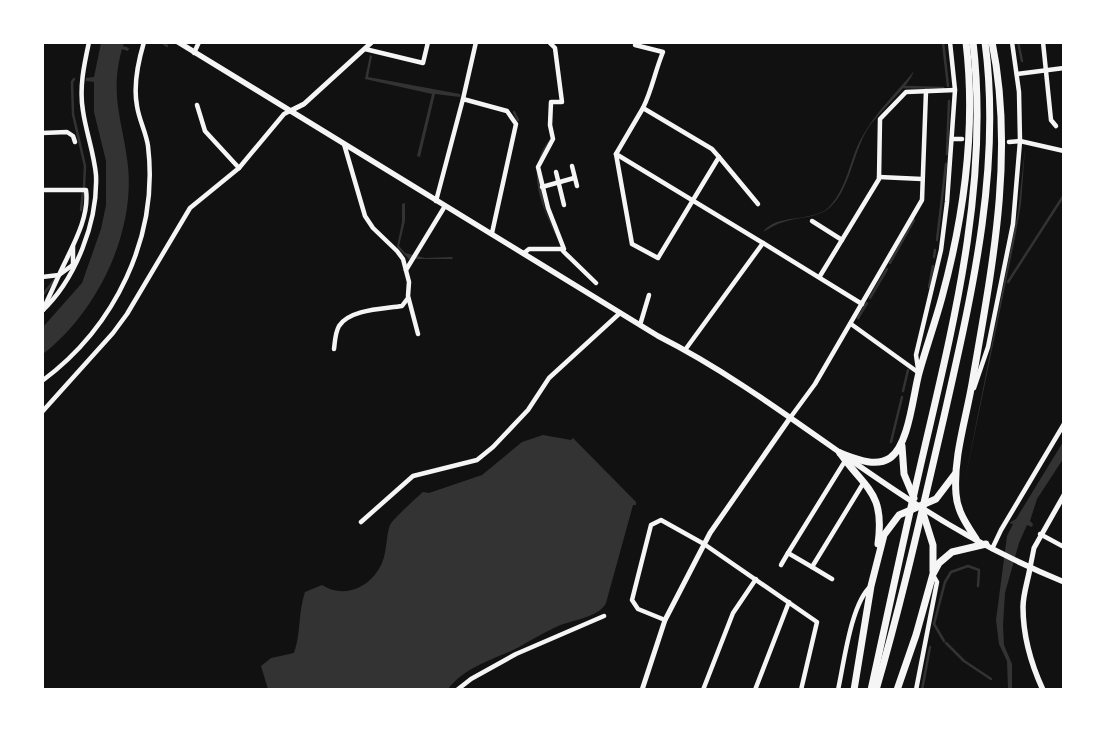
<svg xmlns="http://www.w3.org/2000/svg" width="1106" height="732" font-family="'Alegreya Sans',sans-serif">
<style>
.water{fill:#333}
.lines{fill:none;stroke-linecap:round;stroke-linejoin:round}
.stream{stroke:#333;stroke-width:2.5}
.minor{stroke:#f5f5f5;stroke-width:4.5}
.tertiary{stroke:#f5f5f5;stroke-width:5}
.secondary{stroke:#f5f5f5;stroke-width:5.5}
.trunk{stroke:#f5f5f5;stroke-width:7}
</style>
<rect width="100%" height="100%" fill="#111"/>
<g class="water">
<path d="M101,43h23l-1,3 6,2 -1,3 -6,-2c-13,47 1,73 6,117 7,69 -32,147 -85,188v-27l39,-44 19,-54 5,-24v-44l-12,-49v-30l-8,-1v-3l8,-1z"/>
<path d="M370,55l2,1 -4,21 92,17v3l-25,-3 -15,63 -3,-1 15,-62 -67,-15z"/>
<path d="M914,71c-5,16 -36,41 -47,59 -14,23 -18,63 -39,79 -12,9 -28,8 -41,12 -9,2 -17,7 -24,11 13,-19 50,-9 66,-25 19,-20 20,-47 33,-70 13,-24 35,-45 52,-66z"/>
<path d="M552,137l-15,30 8,42 14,33c-16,-34 -37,-73 -7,-105z"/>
<path d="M1025,148l-4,56 -6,34 -51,247 54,-273z"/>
<path d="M405,203v18l-6,25 6,7 20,5 27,-1 1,2h-44l-12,-12 5,-25v-18z"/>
<path d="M543,435l28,5 2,-2 63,64v3h-3l-27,98c-7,15 -36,17 -50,24 -13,6 -25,13 -37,20 -26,13 -53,19 -71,42h-180l-7,-23 10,-8 23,-5c7,-20 4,-40 11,-61l17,-7c22,14 49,3 60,-22 5,-11 4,-28 8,-38 3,-6 27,-28 33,-33l6,1 53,-18 40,-33z"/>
<path d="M1063,442v17l-26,40 -7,22 3,3 -1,3 -5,-2 -8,18 -14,50 -2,32 1,20 8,19v25h-4l-1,-28 -8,-17 -3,-24 11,-84 6,-12 -4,-1 7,-4z"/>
</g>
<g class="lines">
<g class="stream">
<path d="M162,42l5,4"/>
<path d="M943,42l5,44"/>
<path d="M1018,42l4,19"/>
<path d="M74,79l-2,3 1,32 12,52 -1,21"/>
<path d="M904,87l39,1"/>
<path d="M514,112l4,8"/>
<path d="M947,154l2,-53"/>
<path d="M81,210l2,-18"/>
<path d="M937,240l9,-76"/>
<path d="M934,257l1,-7"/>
<path d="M890,263l24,-43"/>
<path d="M1008,282l56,-87"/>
<path d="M929,287l4,-21"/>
<path d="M42,296l13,-17"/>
<path d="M870,298l17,-29"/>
<path d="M858,318l9,-15"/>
<path d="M903,391l5,-21"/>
<path d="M891,442l11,-45"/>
<path d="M944,641l-10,-17 11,-42 6,-10 17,-6 11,4 -1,16"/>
<path d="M946,643l18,18 27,18"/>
<path d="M922,690l8,-43"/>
</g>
<g class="minor">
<path d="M1043,42l8,78 5,6"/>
<path d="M635,45l28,7c-8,19 -11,38 -20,56"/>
<path d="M365,49l58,14 5,-21"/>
<path d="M194,53l5,-11"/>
<path d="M1017,74l47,-6"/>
<path d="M463,99l13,-57"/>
<path d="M197,105l8,26 34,37"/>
<path d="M643,108l69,41 7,8 -61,101 -26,-14 -16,-90z"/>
<path d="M42,133l25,-1 6,4 2,6"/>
<path d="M952,139h10"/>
<path d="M1009,142l11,-1 44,10"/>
<path d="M344,144l21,72 8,12 24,23 6,8 6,23 -1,14 10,38"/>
<path d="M616,154l147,89"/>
<path d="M719,157l39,47"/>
<path d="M572,166l5,20"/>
<path d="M556,172l8,33"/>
<path d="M879,177l43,2"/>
<path d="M542,187l32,-9"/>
<path d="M42,190h44c4,29 -16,60 -27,85l-17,2"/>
<path d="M436,201l27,-102 44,12 9,13 -24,109"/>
<path d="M812,221l30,19"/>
<path d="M73,246v18"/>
<path d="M563,251l33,32"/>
<path d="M524,253l5,-4h35l-16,-41 -10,-41 15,-28 -3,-14 1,-23h11l-7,-54 -6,-6"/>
<path d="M406,270l39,-64"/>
<path d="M820,276l59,-97 1,-60 26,-27 49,-2"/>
<path d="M43,310l16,-35 15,-11"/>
<path d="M42,311c34,-32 56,-90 54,-136 -2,-22 -10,-43 -13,-64 -4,-23 1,-46 6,-69"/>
<path d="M851,324l68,49"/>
<path d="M640,325l9,-30"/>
<path d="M334,349c1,-7 1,-16 5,-23 11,-17 45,-17 63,-20l6,-8"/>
<path d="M685,350l78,-107 99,61"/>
<path d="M918,369l-2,-14 25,-105 6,-48 8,-112 -5,-48"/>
<path d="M42,381c73,-54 117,-144 106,-235 -2,-14 -9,-26 -11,-40 -4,-21 1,-44 7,-64"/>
<path d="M974,388l14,-41 25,-123 7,-83 -1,-49 -7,-50"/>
<path d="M42,412l71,-79 14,-19 63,-106 49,-40 45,-54 6,-3"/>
<path d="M790,418l25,-34 107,-184 4,-109"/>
<path d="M361,522l52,-46 64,-16 16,-13 35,-37 21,-32 71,-65"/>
<path d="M1040,534l24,13"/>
<path d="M992,549l9,-19 63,-106"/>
<path d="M781,565l7,-12"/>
<path d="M812,567l-24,-14 57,-92"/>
<path d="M832,579l-20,-12 52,-85"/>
<path d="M665,620l-27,-11 -6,-9 19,-75 10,-5 43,24 113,78 -16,68"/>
<path d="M457,690l14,-11 45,-25 88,-38"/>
<path d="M703,690l30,-77 23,-34"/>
<path d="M755,690l34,-88"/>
<path d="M838,690c6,-27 13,-87 33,-104"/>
<path d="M916,690l21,-108 -4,-7"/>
</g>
<g class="tertiary">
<path d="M290,111l14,-7 68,-62"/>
<path d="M1030,568l4,-20 30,-53"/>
<path d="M642,690l23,-70 45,-87 80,-115"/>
</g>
<g class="secondary">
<path d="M178,42l480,294c93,47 174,115 261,170 46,30 94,55 145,76"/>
<path d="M1030,568c-2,12 -7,26 -7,39 0,28 8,57 20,83"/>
</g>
<g class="trunk">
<path d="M902,446l2,28 10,24"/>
<path d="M840,453c14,5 35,15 50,5 19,-13 23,-63 29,-85 7,-25 16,-50 23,-76 22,-81 34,-170 24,-255"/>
<path d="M840,453c26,37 45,39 38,91"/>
<path d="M923,513l10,32v26"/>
<path d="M976,539c-9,-14 -19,-28 -20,-45 -3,-38 11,-78 17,-116 19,-110 42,-224 19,-336"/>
<path d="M854,690l17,-104 13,-51 15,-20 37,-16 19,-25"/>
<path d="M871,690c18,-82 35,-163 54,-244 31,-132 64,-267 48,-404"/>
<path d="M876,690c26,-89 46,-179 67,-269 28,-124 59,-251 42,-379"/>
<path d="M897,690l19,-55 17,-61 6,-11 13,-11 34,-8"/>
</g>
</g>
<rect width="1106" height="732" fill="none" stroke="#ffffff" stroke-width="88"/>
</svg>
